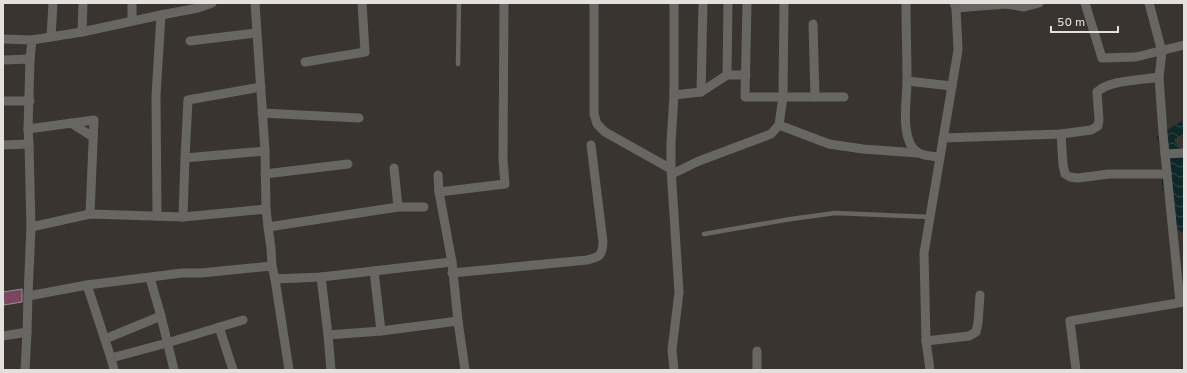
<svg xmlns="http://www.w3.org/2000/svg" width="1187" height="373" font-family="Overpass,sans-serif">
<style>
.water{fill:url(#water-waves)}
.building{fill:#7b465f;stroke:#999194}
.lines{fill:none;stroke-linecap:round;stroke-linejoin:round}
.lane{stroke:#686663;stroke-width:4.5}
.street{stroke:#686663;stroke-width:9}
</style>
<defs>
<pattern id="water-waves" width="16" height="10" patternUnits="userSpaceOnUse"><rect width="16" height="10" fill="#0e2828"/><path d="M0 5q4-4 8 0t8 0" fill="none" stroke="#314747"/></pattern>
</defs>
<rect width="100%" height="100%" fill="#3a3430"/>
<path class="water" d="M1182,121l2,12 -10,7 8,13 2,-4v82l-2,1 -9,-6 -11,-42 1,-25 -6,-23z"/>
<path class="building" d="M22,289v13l-18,3 -1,-13z"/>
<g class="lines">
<g class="lane">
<path d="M458,64l1,-61"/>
<path d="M704,234l87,-15 44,-6 95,4"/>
</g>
<g class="street">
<path d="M255,3l10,148 1,58"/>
<path d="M594,3v111l3,10 8,8 66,37"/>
<path d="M674,3v92l-3,48v26l8,123 -7,58 2,20"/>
<path d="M747,3l-2,94h99"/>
<path d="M906,3c0,26 1,51 1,77 0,19 -6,50 5,67 6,9 18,9 27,10"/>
<path d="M954,3l2,5 50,-4 18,3 15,-4"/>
<path d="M1085,3l17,55 34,-1 48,-12"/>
<path d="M1149,3l13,49 -3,25 4,57 17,168"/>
<path d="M132,21v-18"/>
<path d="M813,24l2,73"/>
<path d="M82,32l1,-29"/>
<path d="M51,37l2,-34"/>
<path d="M3,39l29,1 50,-8 79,-17 37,-7 14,-5"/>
<path d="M190,41l66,-8"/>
<path d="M3,60l27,-1"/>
<path d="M305,62l60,-10 -3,-49"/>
<path d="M727,75l1,-72"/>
<path d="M907,81l45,5"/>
<path d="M261,87l-73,13 -3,58 80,-7"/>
<path d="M701,92l2,-89"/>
<path d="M674,95l27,-3 26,-17h19"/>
<path d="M3,101h27"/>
<path d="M262,113l97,5"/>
<path d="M71,123l22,14"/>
<path d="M779,125l50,19 34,5 54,4"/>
<path d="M28,129l66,-9 -4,94"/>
<path d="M1061,134l2,31 2,9 5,3 8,1 31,-4h58"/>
<path d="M943,138l118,-4 30,-4 7,-4 1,-6 -2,-28c12,-12 45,-12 62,-15"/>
<path d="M29,144l-1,-15 2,-70 2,-19"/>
<path d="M3,145l26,-1 2,83 -3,69"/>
<path d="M1165,154l19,-1"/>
<path d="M394,168l4,39"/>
<path d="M265,174l83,-10"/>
<path d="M672,174l27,-13 72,-27 8,-9 4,-28 1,-94"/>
<path d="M438,175l1,17 13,70 6,59 7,49"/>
<path d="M439,192l66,-8 -2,-24 1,-157"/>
<path d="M157,216l-1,-120 5,-81"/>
<path d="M183,217l2,-59"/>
<path d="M31,227l59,-13 93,3 83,-8 2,18 130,-20h26"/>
<path d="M268,227l3,21 1,18"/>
<path d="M374,271l7,60"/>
<path d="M452,273l135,-13c13,-3 15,-4 16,-18l-12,-97"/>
<path d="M321,277l7,58 3,35"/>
<path d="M275,279l14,91"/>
<path d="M87,285l24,73"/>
<path d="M161,316l13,54"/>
<path d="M219,327l14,43"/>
<path d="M328,335l53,-4 77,-10"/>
<path d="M3,336l24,-4 1,-36 59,-11 95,-12h19l71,-7 3,13 46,-2 131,-15"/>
<path d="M105,339l56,-23 -11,-38"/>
<path d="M926,341l43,-5 7,-4 2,-9 2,-28"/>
<path d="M757,351v19"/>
<path d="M25,370l2,-38"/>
<path d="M114,370l-3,-12 56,-15 76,-23"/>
<path d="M930,370l-4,-29 -2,-88 34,-203 -2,-42"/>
<path d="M1076,370l-6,-49 114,-19"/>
</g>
</g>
<rect width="1187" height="373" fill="none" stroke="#e4e0dd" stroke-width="8"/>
<path d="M1051 26v6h67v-6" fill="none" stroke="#e4e0dd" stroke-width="2"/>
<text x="1057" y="26" font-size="12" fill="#e4e0dd" stroke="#3a3430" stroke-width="3" paint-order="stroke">50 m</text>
</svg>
